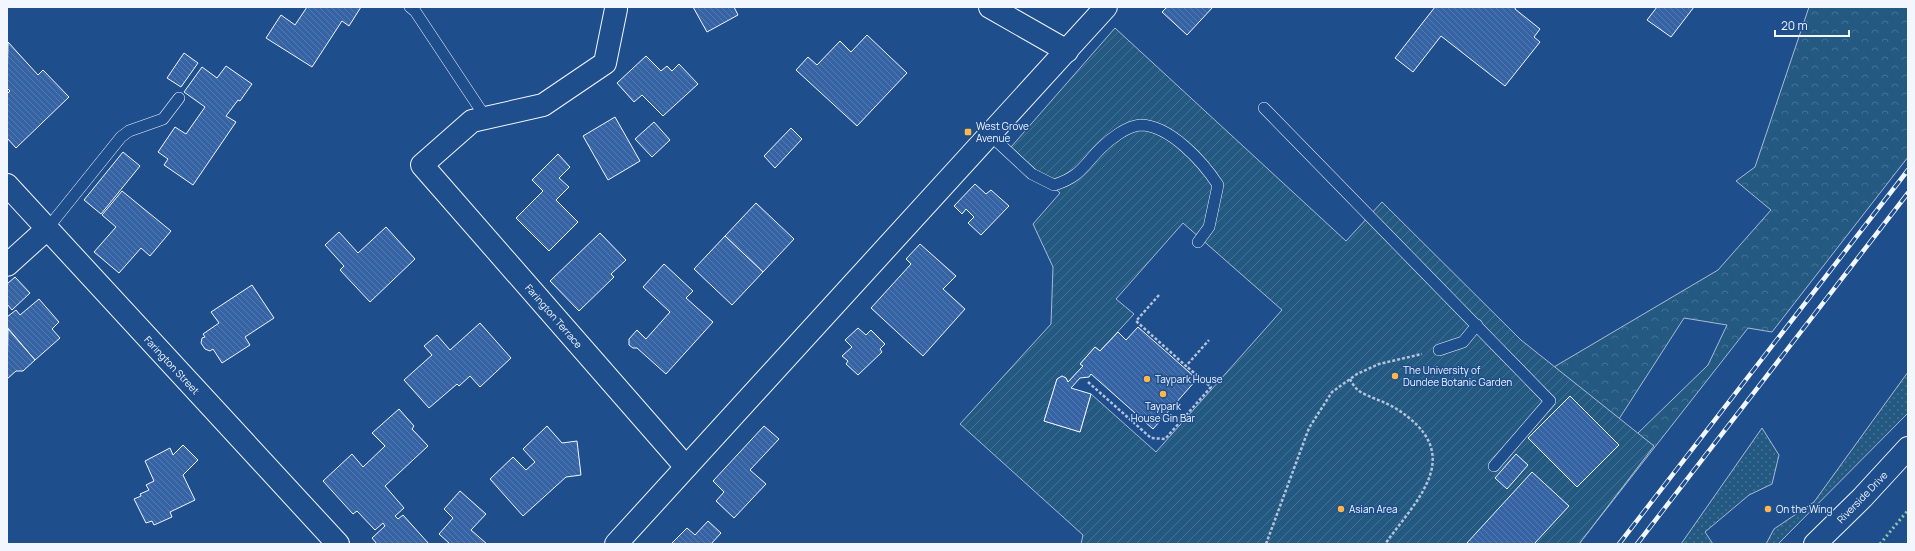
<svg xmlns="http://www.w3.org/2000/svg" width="1915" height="551" font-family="Manrope,sans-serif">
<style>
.grass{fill:url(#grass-dots);stroke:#a8bbd7}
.forest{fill:url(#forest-crowns);stroke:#a8bbd7}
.garden{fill:url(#garden-furrows);stroke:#a8bbd7;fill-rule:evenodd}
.building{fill:url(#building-back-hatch);stroke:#f2f6ff}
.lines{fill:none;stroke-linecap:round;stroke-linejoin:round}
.service-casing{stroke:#f2f6ff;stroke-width:12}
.minor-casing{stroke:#f2f6ff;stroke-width:24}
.tertiary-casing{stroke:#f2f6ff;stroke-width:24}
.primary-casing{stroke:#f2f6ff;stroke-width:24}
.path{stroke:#b3c4dc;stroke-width:2.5;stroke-dasharray:3 2;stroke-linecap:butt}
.service{stroke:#1f4e8c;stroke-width:11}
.minor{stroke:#1f4e8c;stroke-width:22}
.tertiary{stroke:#1f4e8c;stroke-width:22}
.primary{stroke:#1f4e8c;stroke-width:22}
.rail-casing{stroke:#f2f6ff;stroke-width:4.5}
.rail{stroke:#1f4e8c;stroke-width:3;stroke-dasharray:9;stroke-linecap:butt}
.hedge{stroke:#97c8a6;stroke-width:3;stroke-dasharray:2 3;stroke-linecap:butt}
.poi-dot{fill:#ffb74d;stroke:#1f4e8c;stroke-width:1.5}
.labels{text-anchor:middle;stroke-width:3;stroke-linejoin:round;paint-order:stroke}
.poi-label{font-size:10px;fill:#f2f6ff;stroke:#1f4e8c;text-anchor:start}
.street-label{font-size:10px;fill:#f2f6ff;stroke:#1f4e8c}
</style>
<defs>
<pattern id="grass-dots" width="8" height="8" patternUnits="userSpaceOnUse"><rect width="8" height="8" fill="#245a82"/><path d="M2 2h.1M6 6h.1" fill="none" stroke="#447295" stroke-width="1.8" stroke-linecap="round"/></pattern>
<pattern id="forest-crowns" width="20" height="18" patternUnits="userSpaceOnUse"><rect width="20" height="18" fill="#245a82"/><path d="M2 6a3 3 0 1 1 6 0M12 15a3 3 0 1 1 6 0" fill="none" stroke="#447295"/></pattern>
<pattern id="garden-furrows" width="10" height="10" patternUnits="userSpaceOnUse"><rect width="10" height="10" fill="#245a82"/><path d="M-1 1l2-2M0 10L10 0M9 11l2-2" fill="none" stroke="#447295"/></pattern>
<pattern id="building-back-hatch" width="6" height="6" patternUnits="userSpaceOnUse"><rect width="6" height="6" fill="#3563a3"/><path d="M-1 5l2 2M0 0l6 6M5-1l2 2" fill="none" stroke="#537ab1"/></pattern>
</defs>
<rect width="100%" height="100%" fill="#1f4e8c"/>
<g class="grass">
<path d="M1908,372v41l-130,131h-12l8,-15 40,-27z"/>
<path d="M1762,428l17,27 -7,29 -23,11 -44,37 8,12h-32z"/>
</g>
<path class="forest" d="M1809,7h99v150l-136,175 -24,-4 -169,216h-38l96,-110 71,-69 19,-40 -43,-7 -65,101 -65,-52 164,-97 53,-60 -35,-29 19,-14z"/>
<path class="garden" d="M1115,28l231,213 36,-39 139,138 133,106 -75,98h-498l2,-9 -123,-111 91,-100 2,-57 -20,-43 27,-31 -49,-46zM1183,223l99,87 -126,142 -65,-58 -11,38 -36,-11 13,-42 5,-3 4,2 2,4 15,-16 -3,-2 15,-17 5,4 34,-37 -18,-15z"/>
<g class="building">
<path d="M307,7h54l-12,19 -7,-5 -30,46 -46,-29 15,-23 14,10z"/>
<path d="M693,7h41l4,8 -31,17z"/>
<path d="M1167,7h46l-26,28 -25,-23z"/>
<path d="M1435,7h81l-1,2 25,20 -6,8 6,5 -35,44 -64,-50 -28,36 -18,-14z"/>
<path d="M1657,7h37l-23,30 -24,-17z"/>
<path d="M867,35l40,38 -50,53 -61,-56 12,-13 9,8 23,-24 11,11z"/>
<path d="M8,42l30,33 5,-5 26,27 -53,51 -9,-10v-44l3,-3 -3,-3z"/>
<path d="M184,53l14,10 -17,24 -14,-9z"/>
<path d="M646,56l15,15 6,-5 5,5 7,-7 19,20 -35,32 -21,-21 -8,7 -17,-19z"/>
<path d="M226,66l26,18 -12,17 -2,-1 -12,16 10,6 -43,63 -29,-20 4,-6 -10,-7 17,-25 11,7 19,-27 -21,-15 18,-25 15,11z"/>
<path d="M615,117l25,44 -32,19 -25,-44z"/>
<path d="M654,122l16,18 -18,17 -17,-18z"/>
<path d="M791,128l11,11 -27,29 -11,-12z"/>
<path d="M123,152l17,14 -39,48 -17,-14z"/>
<path d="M558,154l12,13 -11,11 10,9 -13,13 22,22 -29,29 -33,-33 27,-27 -11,-11z"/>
<path d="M975,184l11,10 5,-4 18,16 -28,29 -13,-12 6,-6 -8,-8 -4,5 -8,-8z"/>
<path d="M122,191l49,40 -21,25 -9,-8 -22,25 -25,-21 22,-25 -14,-12z"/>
<path d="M756,203l38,36 -31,33 -38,-36z"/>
<path d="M386,227l29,32 -45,43 -30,-32 4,-4 -19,-21 14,-13 19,21z"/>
<path d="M600,233l26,27 -15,14 3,3 -35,34 -29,-30z"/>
<path d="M725,236l38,36 -31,33 -38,-36z"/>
<path d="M920,244l36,32 -13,13 22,20 -42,47 -52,-48 40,-44 -5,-5z"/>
<path d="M664,264l29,27 -7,7 27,24 -47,52 -29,-26h-4l-4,-3v-6l8,-9 9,9 24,-27 -27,-25z"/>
<path d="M15,277l15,16 -18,17 -5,-6v-20z"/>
<path d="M252,285l22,33 -29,19 5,8 -28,18 -9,-14 -3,2 -5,-2 -4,-6 1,-5 3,-1 -2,-3 16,-11 -8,-11z"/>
<path d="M39,299l20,23 -7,7 8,9 -25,22 -28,-33v-10l9,-7 4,5z"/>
<path d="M480,323l31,35 -31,29 -10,-11 -11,10 -2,-2 -28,24 -25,-28 28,-25 -8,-9 13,-11 13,15z"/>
<path d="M1138,327l59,52 -44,50 -62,-55 -2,3 -9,1 -9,10 20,6 -11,38 -36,-11 13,-42 5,-3 4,2 2,4 15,-16 -3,-2 15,-17 5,4 18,-19 8,8z"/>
<path d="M858,328l8,7 5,-5 14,14 -5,5 2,3 -24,23 -12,-11 2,-3 -6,-5 10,-9 -7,-7z"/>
<path d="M8,329l27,31 -12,11h-7l-9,8z"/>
<path d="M1570,396l49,49 -42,42 -49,-49z"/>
<path d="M399,409l15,17 -2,3 16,17 -43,40 19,22 -9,8 3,3 5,-4 26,29h-52l-5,-6 13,-12 -2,-3 -8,7 -18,-19 -4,3 -30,-33 29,-27 11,13 22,-21 -13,-13z"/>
<path d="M547,426l15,17 15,-2 4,34 -15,2 -43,39 -33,-37 23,-22 13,13 9,-8 -12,-13z"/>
<path d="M764,426l15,13 -29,31 16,14 -32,34 -18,-17 8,-9 -11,-11z"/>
<path d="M183,445l15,15 -15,15 12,25 -25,12 2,5 -18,8 -2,-4 -6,2 -12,-24 7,-3 -1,-2 9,-4 -3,-5 8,-4 -9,-20 25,-13 3,7z"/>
<path d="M1516,454l12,11 -21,24 -12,-11z"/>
<path d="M1532,472l37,34 -35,38h-68z"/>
<path d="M460,491l26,23 -15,16 16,14h-37l-11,-10 14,-16 -9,-9z"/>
<path d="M708,521l13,12 -10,11h-40l16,-16 8,7z"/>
</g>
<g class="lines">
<g class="service-casing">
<g id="service">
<path d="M410,7l5,4 71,107"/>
<path d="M1264,108l286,293 -56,65"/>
<path d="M990,135l42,39 22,11c26,-8 29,-19 47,-37 9,-9 26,-22 39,-23 30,0 63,37 78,60l-9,42 -11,15"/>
<path d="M47,229l74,-92 8,-6 34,-12 16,-21"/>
<path d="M1439,350l24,-8 14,-17"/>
</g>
</g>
<g class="minor-casing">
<g id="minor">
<path d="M990,7l77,44"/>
<path d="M616,9l-11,54 -62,42 -71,16 -50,44 264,302"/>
<path d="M7,185l331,359"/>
<path d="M7,265l40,-36"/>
</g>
</g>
<g class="tertiary-casing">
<path id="tertiary" d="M616,544l490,-537"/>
</g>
<g class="primary-casing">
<path id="primary" d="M1815,544l47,-46 46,-50"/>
</g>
<g class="path">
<path d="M1159,295l-23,26 50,45 23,-26"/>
<path d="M1350,379c2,4 5,9 9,12 11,7 25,10 36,17 72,45 25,88 -10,136"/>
<path d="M1088,382l63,56 14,1 46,-52 -25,-21"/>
<path d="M1266,544l43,-116 23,-36 25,-18 22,-10 43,-10"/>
</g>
<use href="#service" class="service"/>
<use href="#minor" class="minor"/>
<use href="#tertiary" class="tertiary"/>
<use href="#primary" class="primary"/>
<g class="rail-casing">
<g id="rail">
<path d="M1619,544l289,-374"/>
<path d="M1637,544l271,-351"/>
</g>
</g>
<use href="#rail" class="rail"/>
<path class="hedge" d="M1880,544l28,-34"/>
</g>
<g class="poi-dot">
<rect x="964" y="128" width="8" height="8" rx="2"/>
<circle cx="1395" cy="376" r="4"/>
<circle cx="1147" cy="379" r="4"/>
<circle cx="1163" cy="394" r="4"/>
<circle cx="1341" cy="509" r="4"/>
<circle cx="1768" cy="509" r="4"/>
</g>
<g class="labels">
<g class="poi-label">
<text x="976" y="130">West Grove<tspan x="976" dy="12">Avenue</tspan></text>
<text x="1403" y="374">The University of<tspan x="1403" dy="12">Dundee Botanic Garden</tspan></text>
<text x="1155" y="383">Taypark House</text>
<text x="1163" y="410" text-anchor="middle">Taypark<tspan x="1163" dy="12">House Gin Bar</tspan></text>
<text x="1349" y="513">Asian Area</text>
<text x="1776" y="513">On the Wing</text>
</g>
<g class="street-label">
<text transform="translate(554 316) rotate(49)" y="4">Farington Terrace</text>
<text transform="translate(172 365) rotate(47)" y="4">Farington Street</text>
<text transform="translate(1862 497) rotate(-46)" y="4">Riverside Drive</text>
</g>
</g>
<rect width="1915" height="551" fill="none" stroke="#f2f6ff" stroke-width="16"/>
<path d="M1775 30v6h74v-6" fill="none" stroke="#f2f6ff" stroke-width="2"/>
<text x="1781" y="30" font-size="12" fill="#f2f6ff" stroke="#1f4e8c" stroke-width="3" paint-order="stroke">20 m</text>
</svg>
